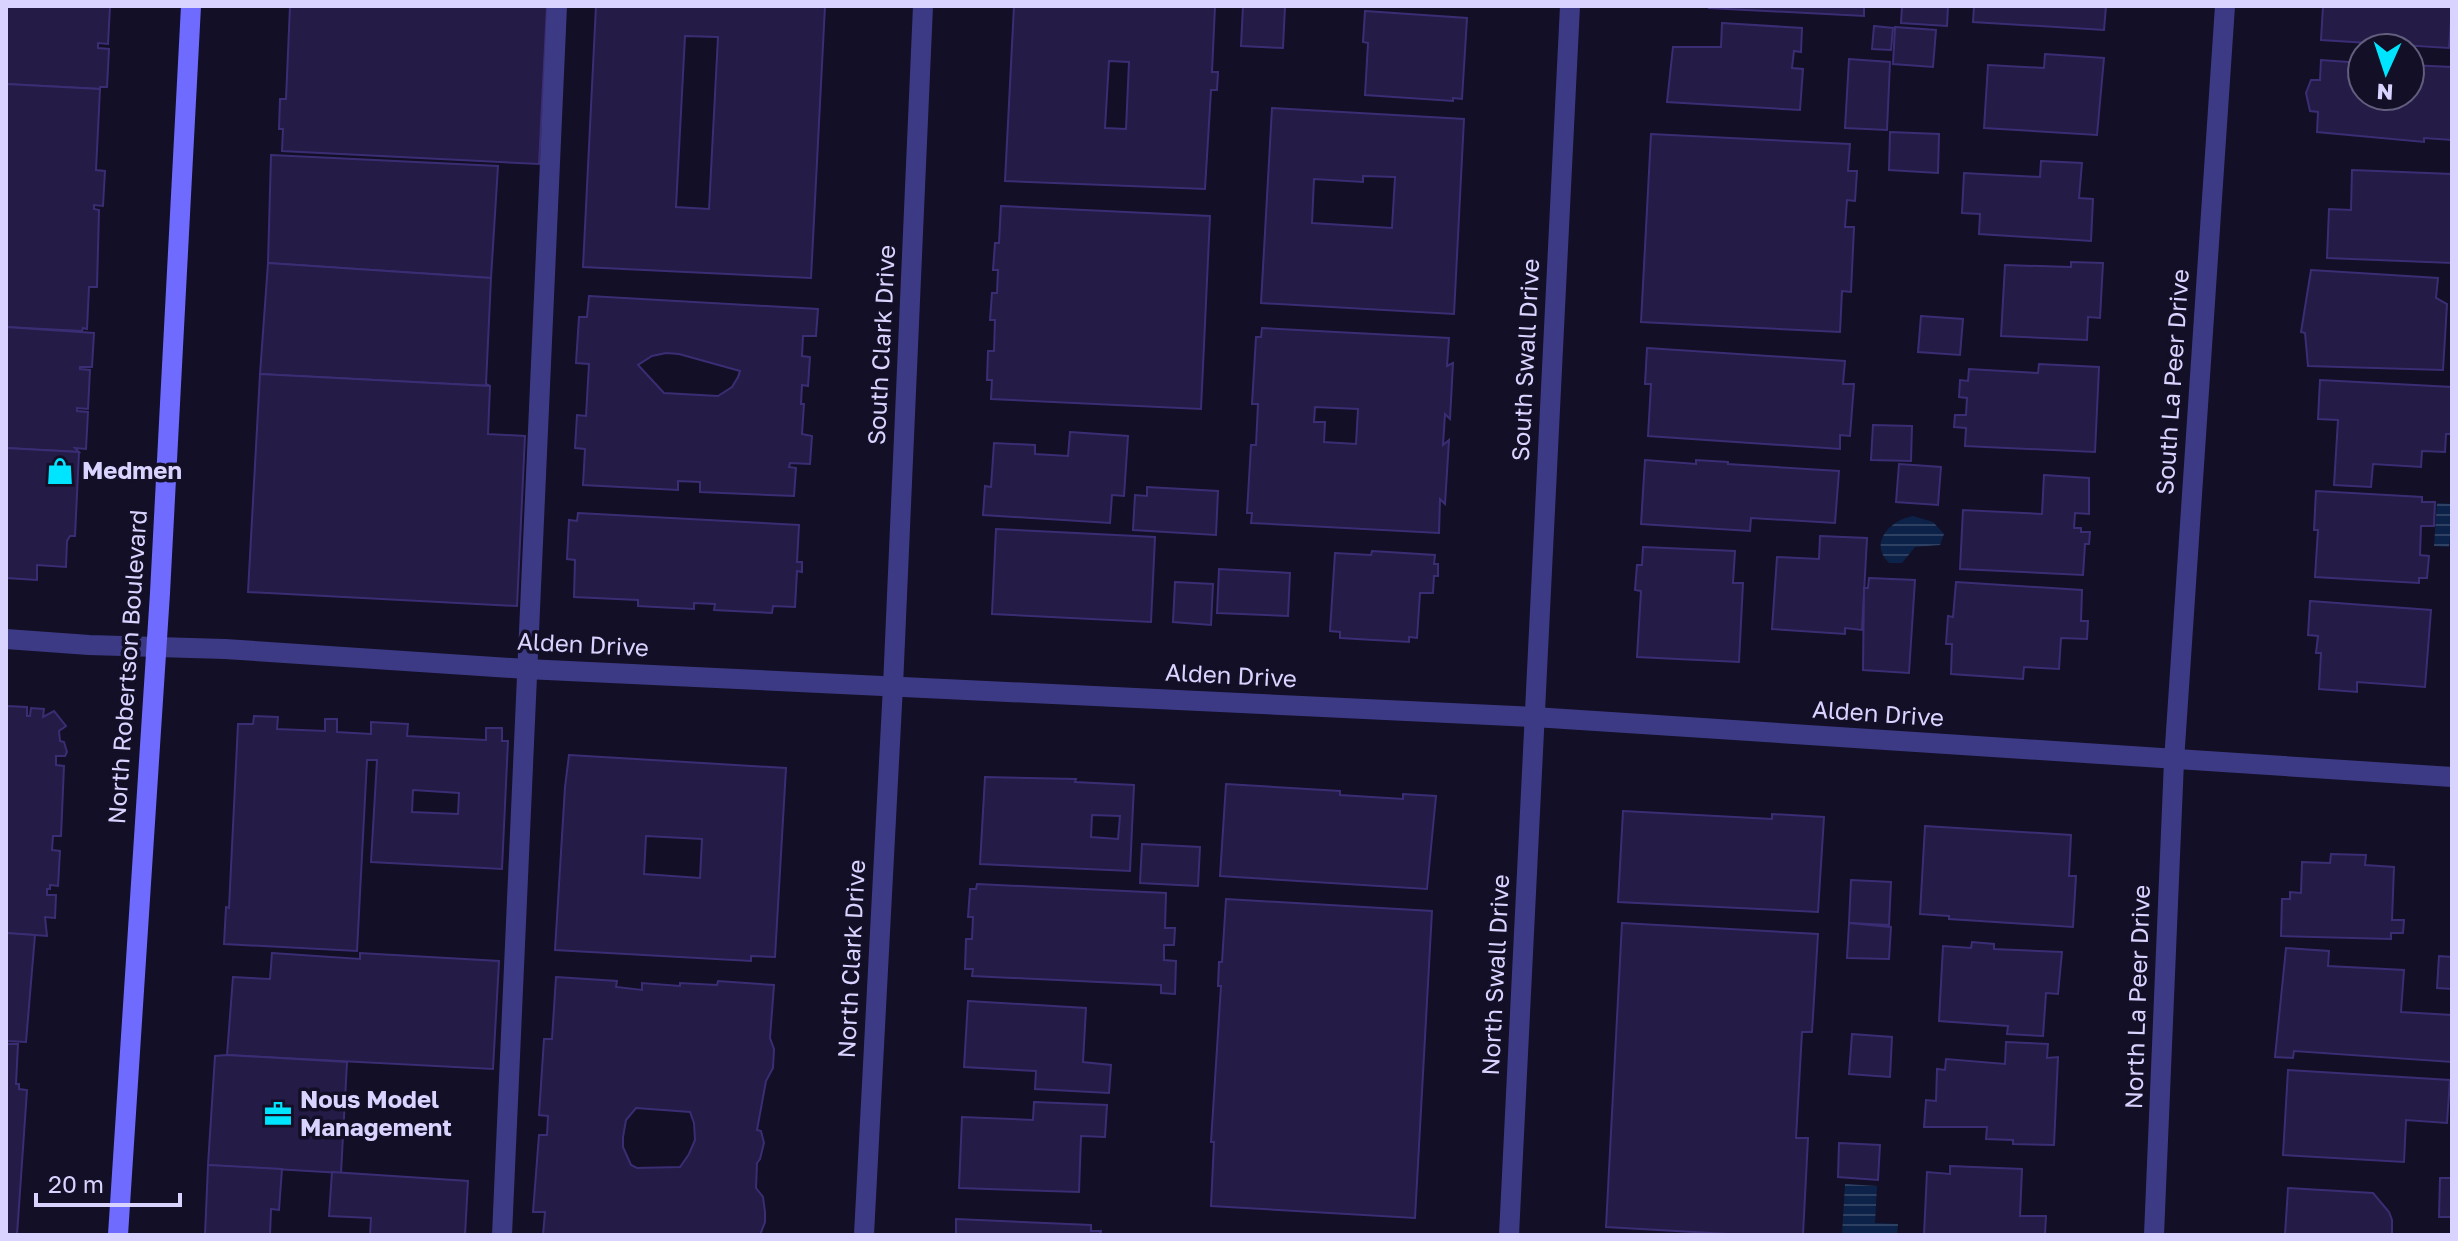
<svg xmlns="http://www.w3.org/2000/svg" width="2458" height="1241" font-family="'Golos Text',sans-serif">
<style>
.water{fill:url(#water-rules)}
.building{fill:#241b47;stroke:#3b2d73;stroke-width:2;fill-rule:evenodd}
.lines{fill:none;stroke-linecap:round;stroke-linejoin:round}
.lane{stroke:#3d3a85;stroke-width:20}
.street{stroke:#3d3a85;stroke-width:20}
.secondary{stroke:#6f6bff;stroke-width:20}
.labels{text-anchor:middle;stroke-width:7;stroke-linejoin:round;paint-order:stroke}
.street-label{font-size:24px;fill:#d9d4ff;stroke:#130f26}
.poi-label{font-size:24px;font-weight:bold;fill:#d9d4ff;stroke:#130f26;text-anchor:start}
</style>
<defs>
<pattern id="water-rules" width="6" height="5" patternUnits="userSpaceOnUse" patternTransform="scale(2)"><rect width="6" height="5" fill="#0c2248"/><path d="M0 2.5h6" fill="none" stroke="#2f4163"/></pattern>
</defs>
<rect width="100%" height="100%" fill="#130f26"/>
<g class="water">
<path d="M2437,503l15,1v34h-2l-1,9 -15,-1z"/>
<path d="M1913,516l20,6 11,12 -4,11 -25,2 -13,16h-13c-21,-21 2,-43 24,-47z"/>
<path d="M1845,1184l32,2 -2,37 23,1 -1,11h-55z"/>
</g>
<g class="building">
<path d="M6,6h104l-2,38 -10,-1v5l11,1 -2,38h-7v2l-94,-5z"/>
<path d="M290,6h257l-8,158 -257,-13 1,-22h-4l1,-30h6z"/>
<path d="M596,6h229l-14,272 -228,-11zM685,36l33,1 -9,172 -33,-2z"/>
<path d="M1014,6h201l-3,66h6l-1,18h-6l-6,99 -200,-8zM1109,61l20,1 -3,67 -21,-1z"/>
<path d="M1243,6h42l-2,42 -42,-2z"/>
<path d="M1709,6h155v10l-155,-8z"/>
<path d="M1902,6h46l-1,20 -46,-3z"/>
<path d="M1974,6h132l-2,24 -131,-8z"/>
<path d="M2323,6h129l-3,42 -128,-8z"/>
<path d="M1365,11l102,7 -5,81 -9,-1v3l-88,-6 3,-52 -5,-1z"/>
<path d="M1722,23l80,5 -1,24 -7,-1 -2,17 11,1 -3,41 -133,-8 6,-55h48z"/>
<path d="M1874,26l19,2 -2,22 -19,-1z"/>
<path d="M1895,27l41,3 -3,37 -40,-3z"/>
<path d="M2045,54l59,4 -7,77 -113,-7 4,-63 56,3z"/>
<path d="M1849,59l41,3 -3,68 -42,-2z"/>
<path d="M2321,60l41,3v33h48v-31l42,2v73l-28,-2v4l-107,-10 1,-20 -8,-1 -4,-18 5,-13h9z"/>
<path d="M6,84l94,5 -4,81 9,1 -2,35 -9,-1v4l5,1 -2,77h-8l-2,42 -4,-1 -1,3 -76,-4z"/>
<path d="M1272,108l192,11 -10,195 -193,-11zM1363,176l32,1 -3,51 -80,-5 2,-44 49,3z"/>
<path d="M1890,132l49,2 -1,39 -49,-3z"/>
<path d="M1651,134l199,10 -2,27h9l-2,30 -8,-1 -2,27h9l-3,65 -9,-1 -2,41 -199,-10z"/>
<path d="M271,155l227,11 -7,112 -223,-15z"/>
<path d="M2041,161l41,2 -3,35 14,1 -2,42 -112,-7 1,-20 -18,-1 2,-40 76,4z"/>
<path d="M2352,170l100,4v89l-125,-5 2,-49 22,1z"/>
<path d="M1001,206l209,10 -9,193 -210,-10 1,-19h-5l1,-29h6l1,-31h-5l2,-27h5l1,-23h-5l2,-27h4z"/>
<path d="M2071,262l32,1 -3,55 -12,-1 -1,23 -86,-4 4,-71 66,2z"/>
<path d="M268,263l223,15 -5,106 4,2 -230,-12z"/>
<path d="M2311,270l127,8 -2,20 11,6 -4,66 -135,-4 -3,-33 -4,-1z"/>
<path d="M589,296l229,13 -2,27h-13l-1,20 8,1 -2,29 -6,-1 -1,19h3l-2,30 10,2 -2,28 -20,-1 -1,4 7,1 -2,28 -94,-4v-10l-22,-1v9l-95,-5 2,-36 -10,-1 2,-33 9,1 3,-52 -13,-1 3,-46h8zM666,353l13,1 61,17 -2,6 -6,10 -14,9 -54,-3 -26,-28 14,-9z"/>
<path d="M1921,316l42,3 -3,36 -42,-3z"/>
<path d="M6,327l88,6 -2,34h-12v2l10,1 -2,39 -11,-1v3l11,1 -2,37 -11,-1 4,4 -73,-4z"/>
<path d="M1262,328l187,10 -2,28 6,-3 -3,56 -5,-5 -2,31 6,-5 -4,64 -5,-5 -1,34 -188,-10 1,-10h-5l4,-68h5l2,-41h-6l4,-67h5zM1315,407l43,2 -2,35 -32,-2 1,-20h-11z"/>
<path d="M1647,348l198,13 -2,23h11l-4,52 -10,-1v14l-192,-13 3,-52h-6z"/>
<path d="M2039,364l60,3 -4,85 -130,-6 1,-18 -12,-1 1,-12h11l1,-17 -8,-1 1,-17 8,1 1,-12 69,4z"/>
<path d="M260,374l230,12 -2,48 37,2 -8,170 -269,-14z"/>
<path d="M2320,380l132,7v47h-6l-1,18 -23,-1 -1,16 -48,-3 -2,23 -37,-2 4,-65 -20,-1z"/>
<path d="M1873,425l39,1 -1,35 -40,-1z"/>
<path d="M1070,432l58,4 -4,60 -12,-1 -2,28 -127,-8 2,-29 6,1 3,-44 41,2v9l33,2z"/>
<path d="M6,448l73,4 -4,84h-5l-3,5 -1,26 -29,-2v15l-31,-2z"/>
<path d="M1645,460l51,4v-4l32,2v2l111,7 -4,52 -84,-5 -1,13 -109,-7z"/>
<path d="M1899,464l42,3 -3,38 -42,-3z"/>
<path d="M2044,475l45,3v36l-14,-1 -1,15h7v4h9l-1,12h-4l-2,31 -123,-6 3,-59 79,4z"/>
<path d="M1147,487l71,4 -2,44 -83,-5 2,-35 12,1z"/>
<path d="M2316,491l106,6v5h13l-1,24h-13l-1,29 9,1 -2,22h-8v5l-104,-6 3,-47h-4z"/>
<path d="M578,513l221,12 -2,37h5v10l-5,-1 -2,36 -22,-1 -1,7 -58,-3 1,-6 -21,-1v6l-56,-3v-6l-64,-3 1,-37 -8,-1 2,-39 8,1z"/>
<path d="M996,529l159,8 -4,85 -159,-8z"/>
<path d="M1820,536l47,2 -5,92 -17,-2v6l-73,-5 5,-72 42,2z"/>
<path d="M1643,547l92,4 -2,32h10l-4,79 -102,-5 4,-66 -6,-1 2,-25h5z"/>
<path d="M1372,551l63,4 -1,9h4v12h-4l-1,17h-13l-3,45 -8,-1v5l-69,-4v-6l-10,-1 5,-78 36,2z"/>
<path d="M1219,569l71,4 -2,43 -71,-3z"/>
<path d="M1869,578l46,2 -6,93 -46,-3 1,-82h4z"/>
<path d="M1175,582l38,2 -2,41 -38,-3z"/>
<path d="M1956,582l126,8 -1,31h7l-1,18 -26,-1 -2,31 -35,-2 -1,12 -72,-5 1,-30h-6l2,-28 5,1z"/>
<path d="M2310,601l121,9 -6,77 -68,-5v10l-38,-3 2,-36h-5l2,-17 -10,-1z"/>
<path d="M6,706l21,1v9h3l1,-8 13,1 -1,8 11,-6 12,15 -7,5 1,10 4,1 3,10 -2,4h-9v9l8,1 -3,70h-8l-1,14 8,1 -2,35 -8,-1v4h-3v6h9l-1,23 -10,-1 2,19 -41,-3z"/>
<path d="M254,716l24,1 -1,12 48,2v-12h12v13l34,2v-12l37,2 -1,12 79,4v-12h16v13h6l-6,128 -131,-7 6,-102h-10l-10,191 -133,-7 2,-37 3,1 9,-184h15zM413,790l46,3 -1,21 -46,-2z"/>
<path d="M569,755l217,13 -11,189 -24,-1v5l-196,-11 10,-163zM646,836l56,3 -2,39 -56,-4z"/>
<path d="M985,777l91,2 -1,3 59,3 -4,86 -150,-7zM1092,815l28,1 -2,23 -27,-2z"/>
<path d="M1226,784l114,7v4l63,4v-5l33,2 -9,93 -207,-13z"/>
<path d="M1623,811l149,8v-5l52,3 -6,95 -200,-10z"/>
<path d="M1925,826l146,9 -2,41h7l-3,51 -124,-8v-3l-29,-2z"/>
<path d="M1142,844l58,3 -2,39 -58,-3z"/>
<path d="M2331,854l35,1 -1,10 29,2 -2,53h12l-1,13h-12v6l-110,-3 1,-37h8v-7l11,1 1,-31 28,1z"/>
<path d="M1851,880l40,2 -2,43 -40,-2z"/>
<path d="M977,884l189,9 -1,35h10l-1,17h-10v15l12,1 -1,33 -14,-1v-8l-189,-9 1,-7h-8l1,-30h6l1,-22h-5l2,-28h6z"/>
<path d="M1226,899l206,12 -17,307 -204,-12 3,-64h-3l10,-156h-3l1,-24h3z"/>
<path d="M1622,923l196,11 -6,98h-10l-6,106h12l-5,97h-57l-140,-8z"/>
<path d="M1849,923l42,4 -2,32 -42,-1z"/>
<path d="M6,933l29,2 -9,107 -20,-1z"/>
<path d="M1972,942l22,2v5l68,3 -4,42 -12,-1 -3,43 -36,-2 1,-8 -69,-5 4,-75 28,2z"/>
<path d="M2286,948l43,3 -1,15 76,4 -3,42 51,3v47l-158,-11 -1,7 -18,-1z"/>
<path d="M272,953l88,6v-6l139,8 -6,108 -266,-14 6,-78 37,2z"/>
<path d="M2439,956l13,1v32l-15,-1z"/>
<path d="M556,977l61,4 -1,6 26,3v-7l38,3v-3l37,2 1,-4 56,4 -4,53 4,11 -1,19 -7,13 -9,49 4,1 3,12 -4,16 -3,4 -1,25 7,9 2,15v10l-5,13h-217l2,-23h-12l6,-77h8l1,-19 -9,-1 5,-76h8zM636,1108l54,4 4,11 1,17 -6,14 -9,13 -43,1 -6,-3 -8,-18v-10l3,-17z"/>
<path d="M968,1001l118,7 -3,54 28,3 -2,28 -74,-4 1,-18 -72,-4z"/>
<path d="M1852,1034l40,3 -2,40 -41,-3z"/>
<path d="M2006,1042l42,2 -1,14 11,-1 -4,88 -41,-1v-4l-27,-1 1,-12h-63l2,-27 10,1 1,-32 8,1 1,-11 59,5z"/>
<path d="M6,1044h12l-2,40h3v5l8,1 -10,145h-11z"/>
<path d="M227,1055l120,7 -6,111 -133,-8 7,-109z"/>
<path d="M2288,1070l162,10 -3,43 -41,-3 -2,42 -121,-7z"/>
<path d="M1034,1102l73,3 -2,32 -24,-1 -2,56 -120,-4 3,-71 71,3z"/>
<path d="M1839,1143l41,2 -2,35 -40,-3z"/>
<path d="M208,1165l74,4 -3,41 -8,-1 -1,26h-65z"/>
<path d="M1950,1166l72,3 -2,47h26l-1,19h-121l3,-63 23,2z"/>
<path d="M332,1172l136,9 -3,54h-95l1,-17 -42,-2z"/>
<path d="M2440,1178h12v39h-13z"/>
<path d="M2288,1188l85,5 16,19 3,8v15h-107z"/>
<path d="M956,1219l135,6v6h10l-1,4h-144z"/>
</g>
<g class="lines">
<path class="lane" d="M502,1235l55,-1229"/>
<g class="street">
<path d="M6,639l83,6 136,4 301,20 1008,48 918,60"/>
<path d="M864,1235l29,-549 30,-680"/>
<path d="M1509,1235l61,-1229"/>
<path d="M2154,1235l20,-474 51,-755"/>
</g>
<path class="secondary" d="M118,1235l42,-642 31,-587"/>
</g>
<defs>
<g id="shop-bare" transform="scale(2.16)"><path d="M-5-2.5h2.3a2.7 3.5 0 0 1 5.4 0H5L5.5 6h-11ZM-1.5-2.5h3a1.5 2.3 0 0 0-3 0Z" fill="#00e5ff" stroke="#130f26" stroke-width="2.5" paint-order="stroke"/></g>
<g id="office-bare" transform="scale(2.16)"><path d="M-6-3h4V-5.5h4V-3h4V5H-6ZM-1-4.5V-3h2v-1.5ZM-6 0V1H6V0Z" fill="#00e5ff" stroke="#130f26" stroke-width="2.5" paint-order="stroke"/></g>
</defs>
<g fill-rule="evenodd">
<use href="#shop-bare" x="60" y="471"/>
<use href="#office-bare" x="278" y="1114"/>
</g>
<g class="labels">
<g class="street-label">
<text transform="translate(882 345) rotate(-87)" y="8">South Clark Drive</text>
<text transform="translate(1526 360) rotate(-87)" y="8">South Swall Drive</text>
<text transform="translate(2173 382) rotate(-86)" y="8">South La Peer Drive</text>
<text transform="translate(583 645) rotate(3)" y="8">Alden Drive</text>
<text transform="translate(128 667) rotate(-86)" y="8">North Robertson Boulevard</text>
<text transform="translate(1231 676) rotate(3)" y="8">Alden Drive</text>
<text transform="translate(1878 714) rotate(4)" y="8">Alden Drive</text>
<text transform="translate(852 959) rotate(-87)" y="8">North Clark Drive</text>
<text transform="translate(1496 975) rotate(-87)" y="8">North Swall Drive</text>
<text transform="translate(2138 997) rotate(-88)" y="8">North La Peer Drive</text>
</g>
<g class="poi-label">
<text x="82" y="479">Medmen</text>
<text x="300" y="1108">Nous Model<tspan x="300" dy="28">Management</tspan></text>
</g>
</g>
<rect width="2458" height="1241" fill="none" stroke="#d9d4ff" stroke-width="16"/>
<g transform="translate(2386 72) rotate(183)"><circle r="38" fill="#130f26" stroke="#625e7d" stroke-width="2"/>
<path d="M0-6L14 30L0 20L-14 30Z" fill="#00e5ff"/>
<text y="-12" font-size="22" font-weight="bold" text-anchor="middle" fill="#d9d4ff">N</text>
</g>
<path d="M36 1193v12h144v-12" fill="none" stroke="#d9d4ff" stroke-width="4"/>
<text x="48" y="1193" font-size="24" fill="#d9d4ff" stroke="#130f26" stroke-width="6" paint-order="stroke">20 m</text>
</svg>
